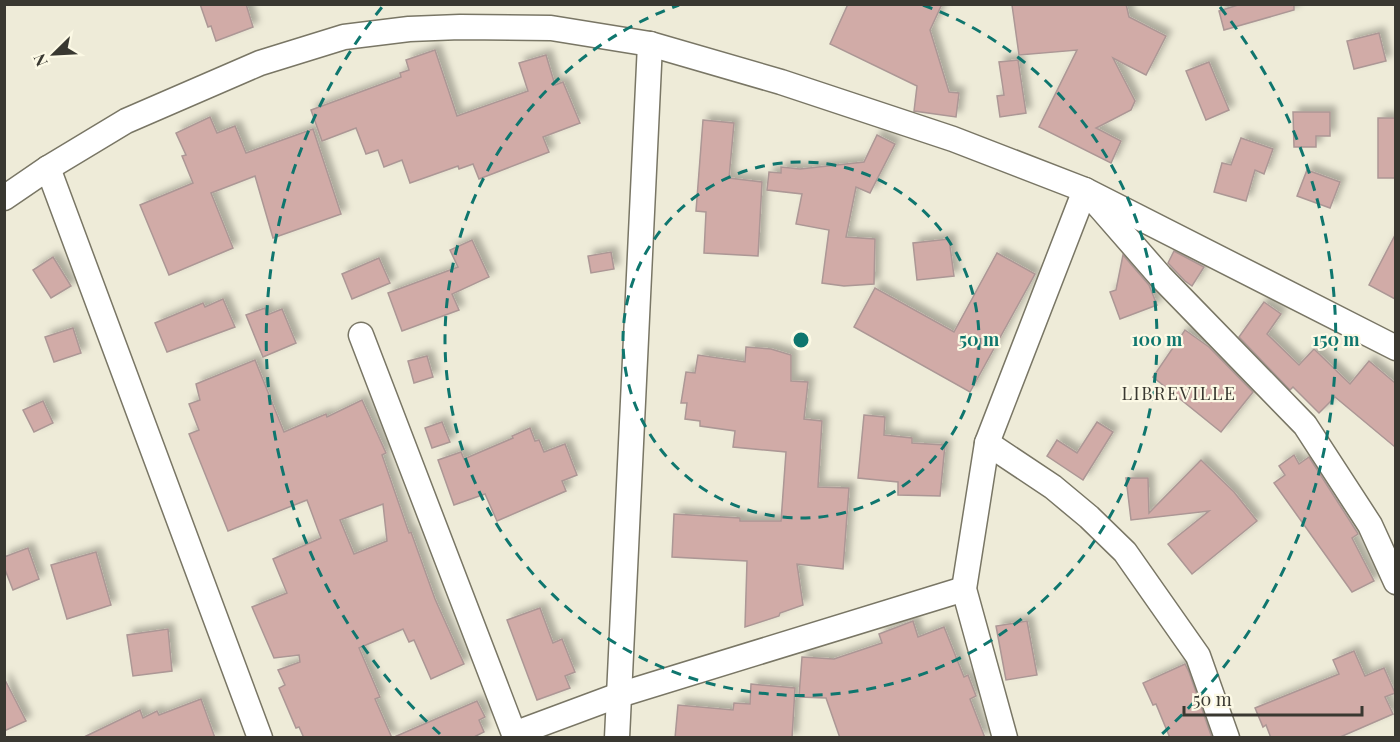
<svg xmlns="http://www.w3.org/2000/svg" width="1400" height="742" font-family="'Playfair Display',serif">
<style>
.building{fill:#d1aba7;stroke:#ac9795;stroke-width:1.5;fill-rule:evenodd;filter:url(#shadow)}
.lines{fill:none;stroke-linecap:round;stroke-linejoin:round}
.minor-casing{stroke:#797665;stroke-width:27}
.minor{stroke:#fff;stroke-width:24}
.ring{fill:none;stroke:#0f766e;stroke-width:3;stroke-dasharray:10 8}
.labels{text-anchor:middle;stroke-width:4.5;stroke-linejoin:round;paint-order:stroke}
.quarter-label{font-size:18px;letter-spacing:1.5px;fill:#393831;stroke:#fcf9e5}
.centre{fill:#0f766e;stroke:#fcf9e5;stroke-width:3}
.ring-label{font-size:18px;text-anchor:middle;font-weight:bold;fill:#0f766e;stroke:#fcf9e5;stroke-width:4.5;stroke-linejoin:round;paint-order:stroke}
</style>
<defs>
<filter id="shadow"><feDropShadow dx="5.5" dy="-5.5" stdDeviation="3" flood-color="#0004"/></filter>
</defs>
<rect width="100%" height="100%" fill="#eeebd8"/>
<g class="building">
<path d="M200,4h46l7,23 -37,14 -5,-15 -3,1z"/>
<path d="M848,4h94l-12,26 19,62 10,1 -3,24 -42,-6 3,-25 -87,-42z"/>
<path d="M1126,4l3,13 37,19 -20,39 -33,-17 22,43 -4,9 -35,18 25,13 -10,22 -72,-36 38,-77 -58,5 -7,-50z"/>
<path d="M1241,4h53v6l-70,20 -5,-19z"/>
<path d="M1379,33l7,28 -32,8 -7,-28z"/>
<path d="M435,50l22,66 71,-25 -9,-28 27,-8 9,30 8,-3 17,41 -37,14 6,15 -70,27 -6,-15 -14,5 -1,-3 -48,17 -8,-23 -18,7 -6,-17 -12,4 -10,-26 -34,13 -11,-31 90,-33 -1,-4 9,-3 -3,-10z"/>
<path d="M1018,60l8,53 -26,4 -3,-21 7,-1 -5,-33z"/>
<path d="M1209,62l20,48 -23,10 -20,-49z"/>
<path d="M1293,112h37v24h-14v11h-22z"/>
<path d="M210,117l7,16 18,-7 11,27 67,-24 28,85 -68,24 -18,-62 -44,17 22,55 -64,27 -29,-70 53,-22 -11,-27 4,-1 -10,-22z"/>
<rect x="1378" y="118" width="17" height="60"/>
<path d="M703,120l31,3 -5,55 33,4 -4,74 -54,-3 2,-41 -10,-1z"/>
<path d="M877,135l18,9 -25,49 -14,-6 -10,50 29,2 -1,45 -30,2 -22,-3 7,-53 -33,-6 6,-30 -35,-4 2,-18 12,1v-6l19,2 64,-7z"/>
<path d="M1241,138l32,11 -9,25 -9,-4 -9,31 -32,-9 8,-29 9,2z"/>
<path d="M1307,170l33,12 -10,26 -33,-12z"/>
<path d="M1395,235v64l-26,-14z"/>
<path d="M949,239l5,37 -37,4 -4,-37z"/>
<path d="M472,240l17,37 -37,17 7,16 -57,21 -14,-38 70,-26 -8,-17z"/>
<path d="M1174,251l30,16 -12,19 -7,-5 -17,-18z"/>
<path d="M611,252l3,17 -23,4 -3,-17z"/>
<path d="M997,253l38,21 -65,118 -116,-65 21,-39 79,44z"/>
<path d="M1123,255l26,30 8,20 -37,14 -10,-27 6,-2z"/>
<path d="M53,257l18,29 -20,12 -18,-28z"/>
<path d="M379,258l11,25 -38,16 -10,-25z"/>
<path d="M223,299l12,28 -68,25 -12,-29 48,-20 2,4z"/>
<path d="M1264,302l17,12 -14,20 32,31 15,-16 36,35 19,-23 26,22v64l-60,-50 -16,16 -26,-26 -3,3 -51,-53z"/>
<path d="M265,308l2,7 15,-6 14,34 -33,14 -17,-42z"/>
<path d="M73,328l8,25 -27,9 -9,-25z"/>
<path d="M1185,330l24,17 44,45 -32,40 -68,-55z"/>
<path d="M746,347l25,2 20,6v26l17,1 -4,37 18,2 -4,66 31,1 -6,81 -46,-5 6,41 -23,8 -1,3 -34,11 2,-66 -75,-4 2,-43 66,4v3h41l5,-69 -53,-5 2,-16 -35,-5v-5l-15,-2 2,-16h-6l5,-31 9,1 3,-18 47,7z"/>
<path d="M427,356l6,21 -19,6 -6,-22z"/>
<path d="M255,360l29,72 42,-18 1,3 35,-17 24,53 -4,2 27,78 2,-1 24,67 29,65 -33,15 -17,-39 -5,2 -6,-13 -44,19 21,49 -5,2 17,39h-88l-5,-11 -3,1 -17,-40 6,-3 -7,-15 22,-8 -1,-7 -25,3 -22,-51 35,-14 -14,-34 48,-21 -14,-38 -79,31 -39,-97 10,-4 -10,-26 11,-4 -4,-16zM383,504l4,37 -33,13 -14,-34z"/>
<path d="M43,401l10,22 -19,9 -11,-22z"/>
<path d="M864,415l21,2 -1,18 28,3v5l33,2 -5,51 -42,-1v-13l-40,-4z"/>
<path d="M442,422l8,20 -18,6 -7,-20z"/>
<path d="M1097,422l16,10 -30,48 -36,-24 10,-16 20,13z"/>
<path d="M530,428l5,13 4,-1 5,12 21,-8 12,31 -15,6 4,10 -69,30 -12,-27 -31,11 -16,-45 23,-8 3,7 49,-21 -1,-2z"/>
<path d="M1294,455l5,9 10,-7 48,75 1,2 -6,4 22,43 -22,11 -78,-109 11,-8 -6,-9z"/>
<path d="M1201,460l33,32 23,29 -65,53 -24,-30 41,-33 -78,9 -5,-42h22l1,35z"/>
<path d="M28,548l11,31 -26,11 -9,-23v-10z"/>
<path d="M96,552l15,53 -44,14 -16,-54z"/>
<path d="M540,608l13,35 9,-4 13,33 -10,4 5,12 -33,12 -30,-80z"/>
<path d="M913,621l5,16 26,-10 20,50 4,-2 8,21 -6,3 15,39h-145l-14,-40 -27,-1 3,-40 32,2 48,-16 -3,-9z"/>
<path d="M1027,621l10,54 -31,5 -10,-54z"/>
<path d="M168,629l4,42 -39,5 -6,-41z"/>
<path d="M1354,651l11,25 19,-8 11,25 -10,4 8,17 -55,24h-67l-5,-13 -3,2 -8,-19 84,-34 -6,-14z"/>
<path d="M1185,664l4,8 23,66h-42l-14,-34 -3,1 -10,-22z"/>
<path d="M4,678l22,43 -22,10z"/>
<path d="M751,684l44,4 -3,50h-117l3,-33 55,5 1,-7 16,1z"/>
<path d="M201,699l14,39h-133l58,-28 3,8 14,-7 2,4z"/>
<path d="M477,701l8,16 -6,3 5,12 -12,6h-80z"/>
</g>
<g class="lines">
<g class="minor-casing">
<g id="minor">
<path d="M48,168l212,570"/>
<path d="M4,198l44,-30 78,-47 134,-58 84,-26 65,-8 51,-2 91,1 99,16 131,38 172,57 132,51 311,158"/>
<path d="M361,335l153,399 105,-39 345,-106"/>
<path d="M987,443l66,44 36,30 36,35 73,104 29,82"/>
<path d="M617,738l33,-694"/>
<path d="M1005,738l-41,-149 23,-146 98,-253 75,86 145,149 65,100 26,57"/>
</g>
</g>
<use href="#minor" class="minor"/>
</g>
<g class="ring">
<circle cx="801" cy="340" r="178"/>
<path d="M923 5A356 356 0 1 1 679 5"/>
<path d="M440 734A535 535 0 0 1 382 7M1220 7A535 535 0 0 1 1162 734"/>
</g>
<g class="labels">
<g class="quarter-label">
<text x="1179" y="400">LIBREVILLE</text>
</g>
</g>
<circle cx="801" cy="340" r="9" class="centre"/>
<g class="ring-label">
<text x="979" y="346">50 m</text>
<text x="1157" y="346">100 m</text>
<text x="1336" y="346">150 m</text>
</g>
<rect width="1400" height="742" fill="none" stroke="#393831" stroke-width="12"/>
<g transform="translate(54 54) rotate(246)" stroke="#fcf9e5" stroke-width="4.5" paint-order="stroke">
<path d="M0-4.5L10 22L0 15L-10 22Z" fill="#393831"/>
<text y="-9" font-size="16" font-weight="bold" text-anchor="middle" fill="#393831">N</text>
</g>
<path d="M1184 706v9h178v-9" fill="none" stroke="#393831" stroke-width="3"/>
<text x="1193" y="706" font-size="18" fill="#393831" stroke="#fcf9e5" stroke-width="4.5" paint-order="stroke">50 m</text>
</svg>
